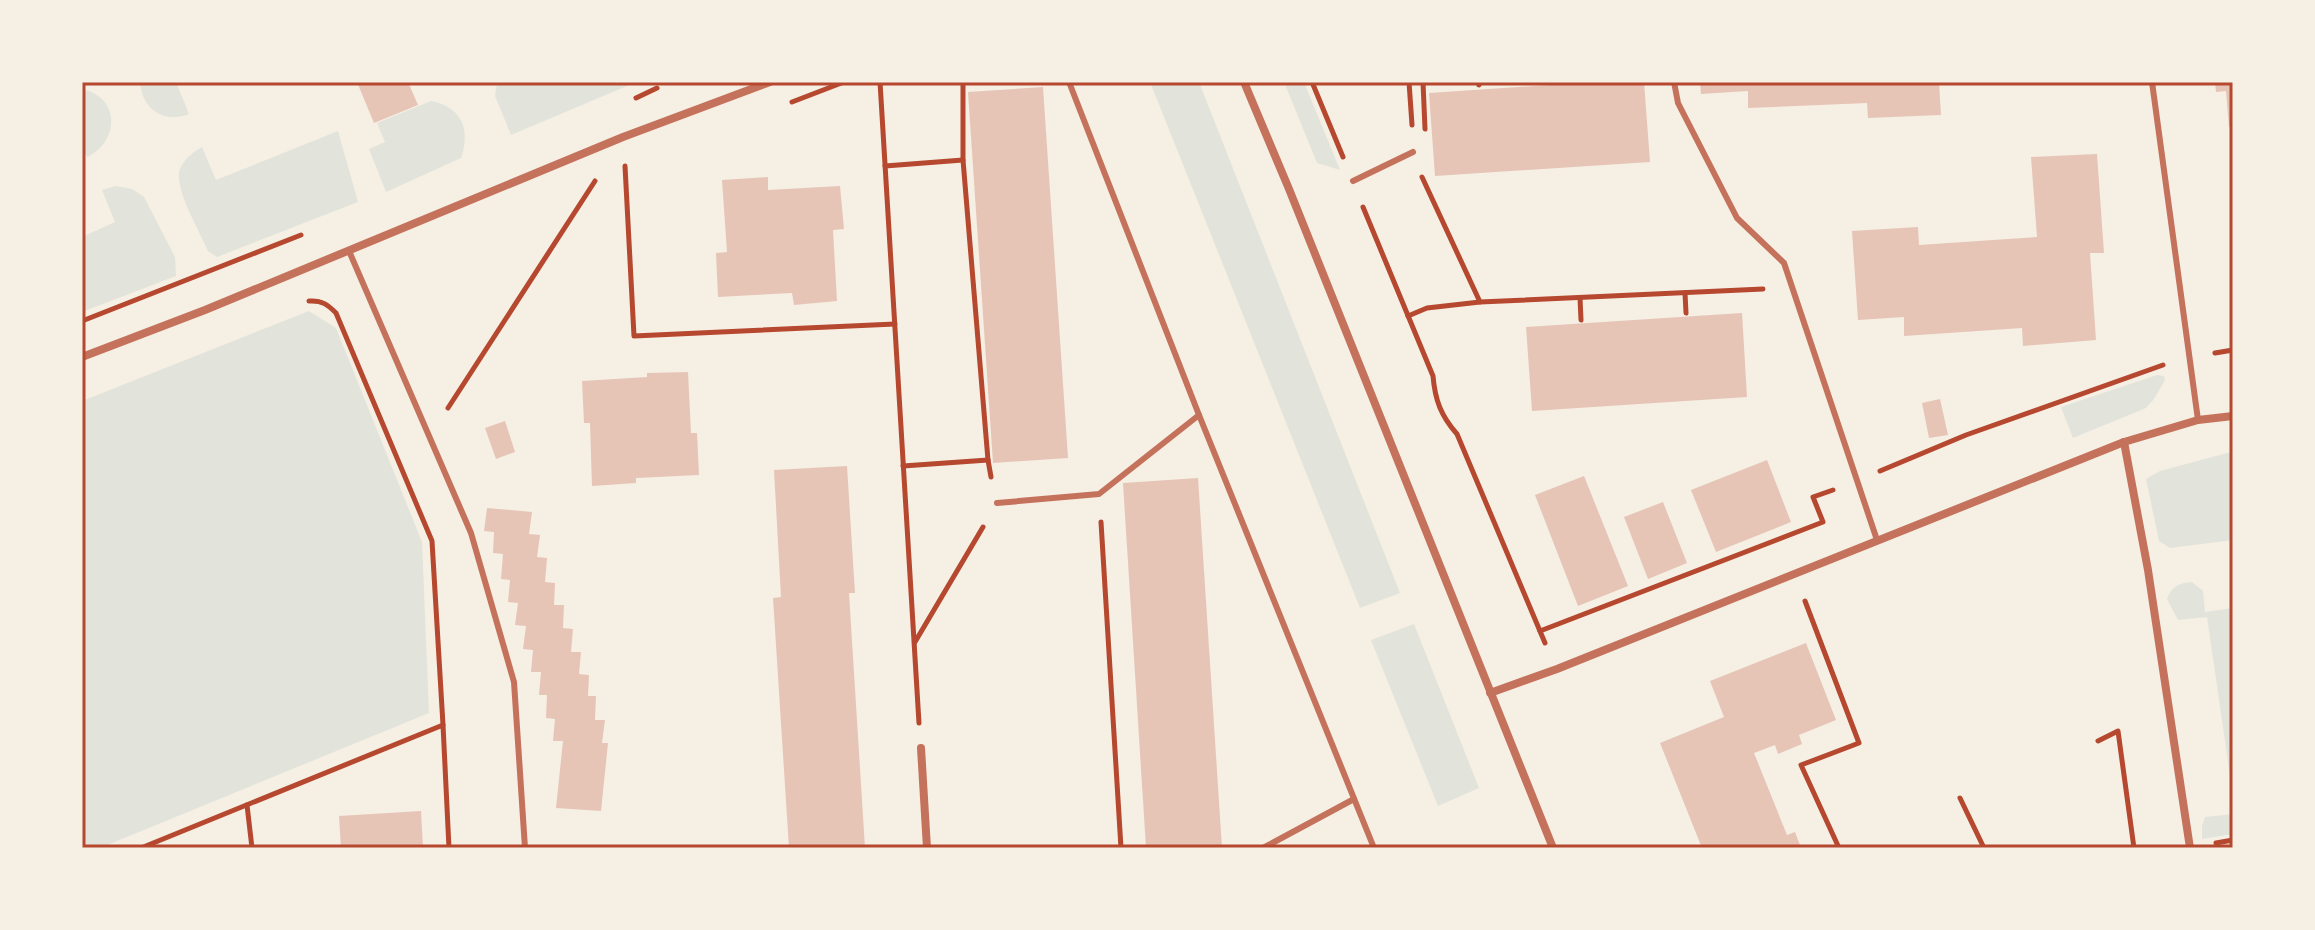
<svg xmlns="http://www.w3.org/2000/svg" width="2315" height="930" font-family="Signika,sans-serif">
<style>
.green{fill:#e2e4dc}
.building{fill:#e6c5b7}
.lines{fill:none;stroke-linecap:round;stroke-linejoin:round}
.path{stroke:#b5482f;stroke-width:5}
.service{stroke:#c5725c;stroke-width:6}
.minor{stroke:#c5725c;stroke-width:8}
.neatline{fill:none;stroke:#b5482f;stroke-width:3}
</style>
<rect width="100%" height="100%" fill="#f6efe4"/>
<g class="green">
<path d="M140,82h36l13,32c-26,10 -47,-5 -49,-32z"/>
<path d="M497,82h136l1,1 -123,52 -16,-39z"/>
<path d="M1150,82h49l201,511 -40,15z"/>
<path d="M1284,82h20l36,88 -23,-7z"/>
<path d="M82,89c38,8 38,52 5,68l-5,-11z"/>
<path d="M431,101c31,6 40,29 30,57l-75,34 -17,-43 16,-7 -8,-19z"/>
<path d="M338,131l20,71 -141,55 -9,-6c-8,-19 -35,-64 -28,-82 4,-10 13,-17 22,-22l14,33z"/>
<path d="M116,186l16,3 12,8 31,60 1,19 -94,36v-75l33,-15 -13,-32z"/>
<path d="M309,311l27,17 86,214 7,171 -329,135h-18v-447z"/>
<path d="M2157,375l7,1 1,4 -11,19 -8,9 -73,30 -12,-31z"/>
<path d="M2227,453h6v87l-63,8 -11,-7 -13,-62 14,-8z"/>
<path d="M2192,582l11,9 2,21 28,-4v188l-26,-179 -29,3 -11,-21c5,-13 12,-16 25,-17z"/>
<path d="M1414,624l65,164 -41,18 -67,-166z"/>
<path d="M2233,814v20l-31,5v-13l3,-9z"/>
</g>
<g class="building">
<path d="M357,82h51l10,23 -44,18z"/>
<path d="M1594,82h50l6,80 -215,14 -6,-83z"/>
<path d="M1700,82h239l2,33 -73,3 -1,-15 -119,5v-17l-47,3z"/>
<path d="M2215,82h18v44l-4,1 -3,-36 -10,1z"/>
<path d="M1043,87l25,371 -75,5 -25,-371z"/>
<path d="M2097,154l7,99h-14l6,87 -73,6 -1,-18 -118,8v-19l-46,3 -6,-89 66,-4 1,18 118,-8 -6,-80z"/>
<path d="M768,177v13l72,-4 4,43 -11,1 4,71 -43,4 -2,-12 -74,4 -2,-44 11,-1 -5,-72z"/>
<path d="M1742,313l5,84 -215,14 -6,-84z"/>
<path d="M688,372l3,61h6l2,42 -63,3v5l-44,3 -2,-63h-6l-2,-42 65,-4v-4z"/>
<path d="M1940,399l8,36 -19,3 -7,-35z"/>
<path d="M505,421l10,31 -19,7 -11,-31z"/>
<path d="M1767,460l24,62 -75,30 -25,-62z"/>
<path d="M847,466l8,127h-6l16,255h-76l-16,-250 8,-1 -7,-127z"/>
<path d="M1584,476l44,110 -50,20 -43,-111z"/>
<path d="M1198,478l24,370h-76l-23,-365z"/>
<path d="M1663,502l24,61 -39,16 -24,-62z"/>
<path d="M487,508l45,4 -3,22 11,1 -3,22 10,1 -2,24 10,1 -1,22h10l-1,23 10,1 -2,23h10l-2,22 10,1 -1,21h8l-1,24h10l-3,23h6l-7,68 -45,-3 7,-67h-10l2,-22 -9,-1 1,-23h-8l2,-23h-10l2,-22 -10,-1 3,-23 -11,-1 3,-22 -10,-1 2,-22 -9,-1 2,-25 -10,-1 1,-21 -10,-1z"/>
<path d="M1806,643l30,77 -37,15 3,9 -24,10 -3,-9 -21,8 33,82 8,-3 6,16h-99l-42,-105 64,-26 -14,-36z"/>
<path d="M421,811l2,37h-82l-2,-32z"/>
</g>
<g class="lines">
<g class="path">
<path d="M880,82l39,641"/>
<path d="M963,82v78l25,300 3,17"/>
<path d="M1312,82l31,75"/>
<path d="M1409,82l3,43"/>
<path d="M1423,82l2,47"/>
<path d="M1479,85l1,-3"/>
<path d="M636,98l21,-10"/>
<path d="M792,102l52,-20"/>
<path d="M625,166l9,170 261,-12"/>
<path d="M885,166l78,-6"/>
<path d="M1363,207l70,169c2,24 8,40 24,58l88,209"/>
<path d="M1685,293l1,20"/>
<path d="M1580,298l1,22"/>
<path d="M309,301c13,-1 19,4 27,12l96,228 11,184"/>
<path d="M1480,302l283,-13"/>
<path d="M1408,316l19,-8 53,-6 -58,-125"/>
<path d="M82,321l219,-86"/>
<path d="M2215,353l18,-3"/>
<path d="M448,408l147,-227"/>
<path d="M903,466l85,-6"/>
<path d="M1880,471l86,-36 197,-70"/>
<path d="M1101,522l20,326"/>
<path d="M1805,601l54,142 -58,22 38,83"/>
<path d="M1540,631l283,-109 -10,-25 20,-7"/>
<path d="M915,642l68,-115"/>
<path d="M2098,741l20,-10 16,117"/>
<path d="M1960,798l24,50"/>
<path d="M247,805l5,43"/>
<path d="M2216,843l17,-3"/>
<path d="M141,848l302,-123 6,123"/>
</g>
<g class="service">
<path d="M1069,82l130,333 175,433"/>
<path d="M1674,82l4,21 59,115 47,45 93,277"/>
<path d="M2152,82l46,338"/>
<path d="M1353,181l60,-29"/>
<path d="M349,251l122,282 43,149 11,166"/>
<path d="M997,503l102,-9 100,-79"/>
<path d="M1263,848l91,-49"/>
</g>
<g class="minor">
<path d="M1244,82l45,107 264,659"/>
<path d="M82,357l123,-47 418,-173 147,-55"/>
<path d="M2124,442l24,128 42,278"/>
<path d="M1490,693l67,-24 567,-227 74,-22 35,-4"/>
<path d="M921,748l6,100"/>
</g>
</g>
<rect width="2315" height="930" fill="none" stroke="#f6efe4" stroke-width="168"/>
<rect x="84" y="84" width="2147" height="762" class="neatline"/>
</svg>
